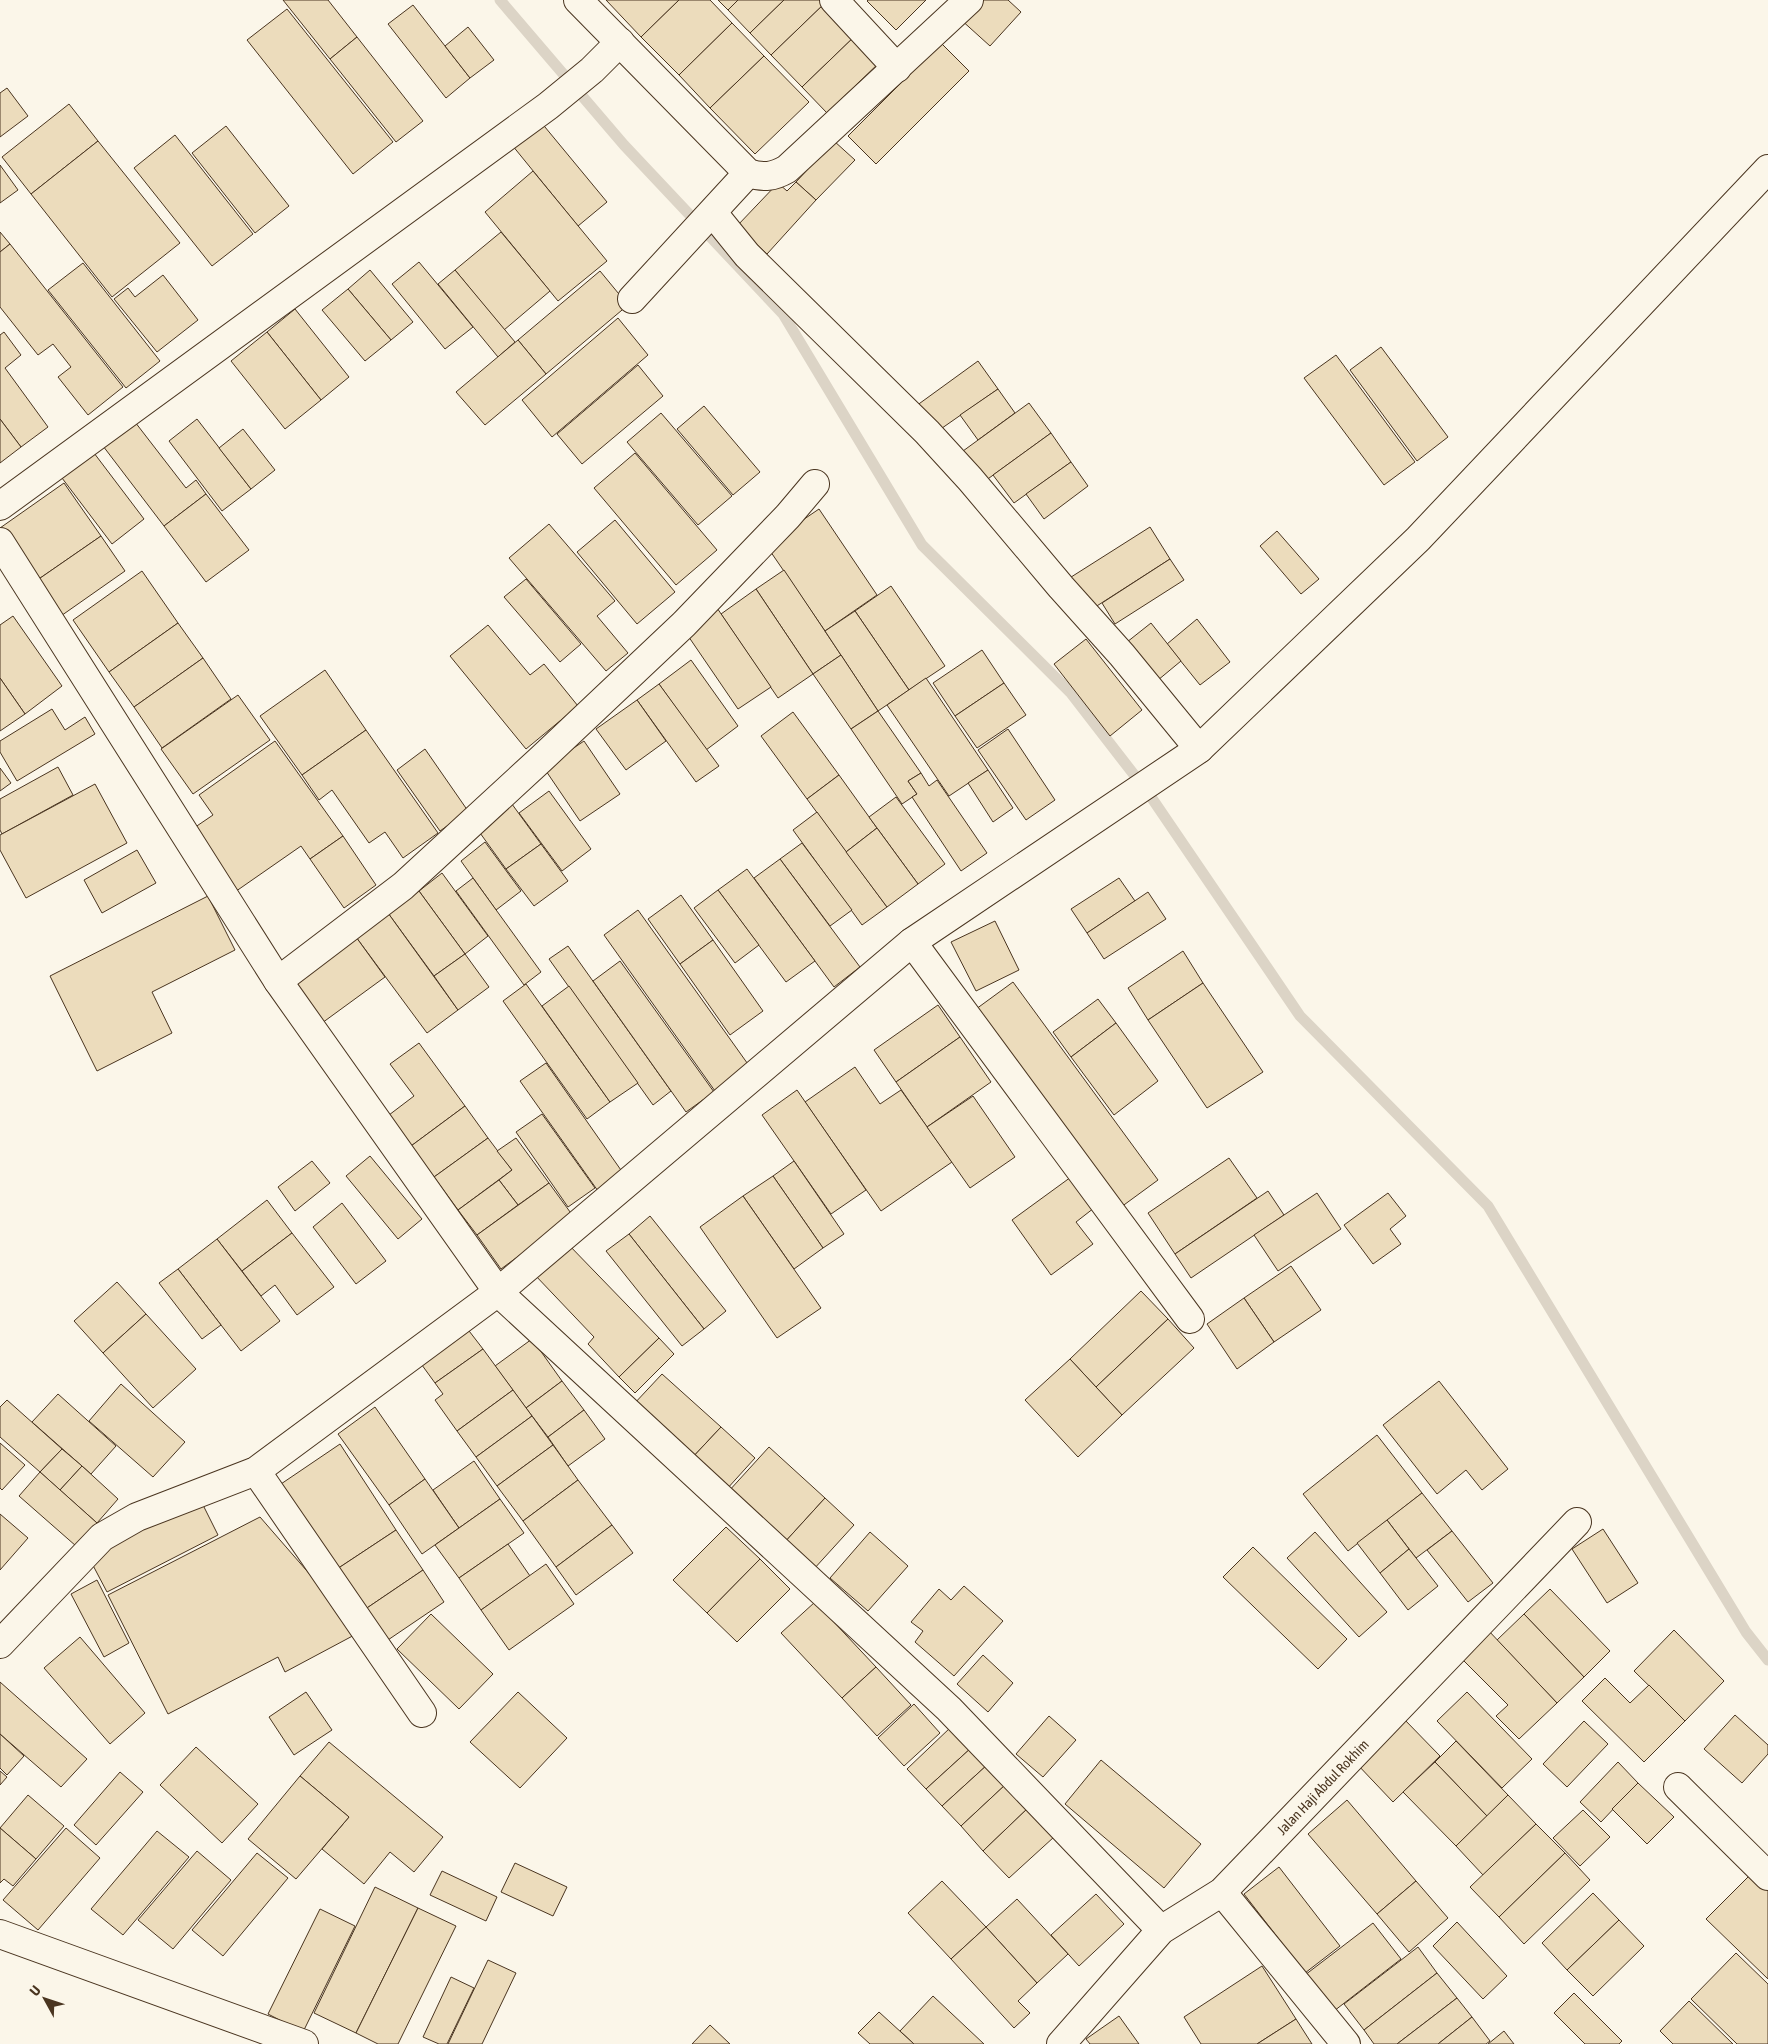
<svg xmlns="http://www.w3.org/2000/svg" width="1768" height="2044" font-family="'Asap Condensed',sans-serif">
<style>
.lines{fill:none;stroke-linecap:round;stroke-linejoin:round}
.stream{stroke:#dcd4c6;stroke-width:11}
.building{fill:#ecdcbc;stroke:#4a3520}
.minor-casing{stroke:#4a3520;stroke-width:30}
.minor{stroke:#fbf6e9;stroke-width:28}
.labels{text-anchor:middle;stroke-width:4;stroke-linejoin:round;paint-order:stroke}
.street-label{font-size:14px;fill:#4a3520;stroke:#fbf6e9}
</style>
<rect width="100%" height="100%" fill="#fbf6e9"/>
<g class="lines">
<path class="stream" d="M500,0l124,145 159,169 139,231 148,147 79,102 151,222 188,190 258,426 22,28"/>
</g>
<g class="building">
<path d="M283,0h45l29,37 -27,22z"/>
<path d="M606,0h73l-38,37z"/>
<path d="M679,0h31l22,23 -53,52 -38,-38z"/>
<path d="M718,0h20l-10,10z"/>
<path d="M738,0h46l-34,33 -22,-23z"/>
<path d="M784,0h38l3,3 -54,52 -21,-22z"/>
<path d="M868,0h58l-30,30 -29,-29z"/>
<path d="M976,0h32l13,12 -31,34 -31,-28z"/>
<path d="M825,3l31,32 -54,52 -31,-32z"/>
<path d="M413,5l57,73 -24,20 -58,-74z"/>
<path d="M287,9l106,133 -40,32 -106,-134z"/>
<path d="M732,23l32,33 -54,52 -31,-33z"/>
<path d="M468,27l26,33 -24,18 -25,-32z"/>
<path d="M856,35l25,26 -54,52 -25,-26z"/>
<path d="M357,37l66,84 -27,21 -66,-83z"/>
<path d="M941,43l28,28 -93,93 -28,-28z"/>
<path d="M764,56l45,46 -54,52 -45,-46z"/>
<path d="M7,88l21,28 -28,21v-44z"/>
<path d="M69,104l29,37 -67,53 -29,-37z"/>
<path d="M540,121l67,81 -29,24 -66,-81z"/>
<path d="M226,126l63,80 -34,27 -63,-80z"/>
<path d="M175,135l78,99 -41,32 -78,-98z"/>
<path d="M98,141l82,102 -68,54 -81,-103z"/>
<path d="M834,141l21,19 -39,40 -20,-18z"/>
<path d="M0,165l18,25 -18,13z"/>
<path d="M533,171l74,90 -49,40 -73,-89z"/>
<path d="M796,182l20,18 -49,54 -30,-28 41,-43 9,8z"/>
<path d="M0,232l10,12 -10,8z"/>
<path d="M501,232l49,59 -46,39 -49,-60z"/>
<path d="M10,244l113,143 -35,28 -30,-38 13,-10 -18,-23 -15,11 -38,-48v-55z"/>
<path d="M419,262l54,65 -28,22 -53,-65z"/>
<path d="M83,263l77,98 -34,27 -78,-98z"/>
<path d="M370,270l43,52 -22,18 -43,-51z"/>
<path d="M455,270l60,72 -17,15 -60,-73z"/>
<path d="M600,271l28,34 -82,69 -28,-34z"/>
<path d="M163,275l35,45 -41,32 -43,-53 14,-11 7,9z"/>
<path d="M348,289l43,51 -26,21 -43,-51z"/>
<path d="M295,309l54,68 -28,23 -54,-68z"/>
<path d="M618,318l30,37 -96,82 -30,-37z"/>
<path d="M4,332l17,23 -16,13 43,59 -27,20 -21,-28v-84z"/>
<path d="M267,332l54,68 -36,29 -54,-68z"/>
<path d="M518,340l28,34 -61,51 -29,-33z"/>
<path d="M1381,347l67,90 -31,24 -67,-91z"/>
<path d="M1336,355l79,107 -31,23 -80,-107z"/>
<path d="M978,361l20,28 -63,44 -19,-27z"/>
<path d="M638,365l25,31 -81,68 -25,-30z"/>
<path d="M998,389l17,24 -37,27 -18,-25z"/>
<path d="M1029,403l22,30 -66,48 -22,-30z"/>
<path d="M704,406l56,66 -27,23 -56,-66z"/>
<path d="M661,413l71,83 -34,29 -71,-83z"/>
<path d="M0,419l21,28 -21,16z"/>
<path d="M197,419l54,70 -29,22 -53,-70z"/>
<path d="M135,422l51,66 10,-8 10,14 -42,32 -61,-80z"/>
<path d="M243,429l32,41 -24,19 -32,-41z"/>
<path d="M1051,433l20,29 -57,41 -21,-28z"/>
<path d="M94,453l50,66 -32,25 -50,-66z"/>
<path d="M635,453l82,97 -41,35 -82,-97z"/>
<path d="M1071,462l17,24 -44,33 -18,-25z"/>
<path d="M64,483l37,53 -68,47 -33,-48v-7z"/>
<path d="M206,494l43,56 -43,32 -42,-56z"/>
<path d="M819,509l58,86 -52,36 -59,-86z"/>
<path d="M615,520l60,72 -38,32 -60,-72z"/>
<path d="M549,524l66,77 -18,15 31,37 -22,18 -97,-113z"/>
<path d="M1150,527l20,32 -81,52 -21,-32z"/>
<path d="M1277,531l42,48 -18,15 -41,-48z"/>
<path d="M101,536l24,35 -67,47 -25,-35z"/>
<path d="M1170,559l14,21 -69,44 -13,-21z"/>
<path d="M784,570l57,85 -28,19 -57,-85z"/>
<path d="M142,571l36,52 -69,49 -36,-52z"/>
<path d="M526,579l55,65 -21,18 -56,-65z"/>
<path d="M891,586l54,80 -36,24 -54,-79z"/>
<path d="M756,589l57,85 -35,24 -57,-84z"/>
<path d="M715,605l56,82 -33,22 -56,-82z"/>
<path d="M855,611l54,79 -31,21 -53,-80z"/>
<path d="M13,616l49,70 -37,28 -25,-36v-53z"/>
<path d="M1197,619l33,43 -30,23 -33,-41z"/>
<path d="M178,623l25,35 -69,49 -25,-35z"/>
<path d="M1151,623l30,38 -29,24 -30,-39z"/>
<path d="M488,625l42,50 14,-11 34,42 -52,43 -76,-93z"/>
<path d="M1086,639l56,71 -32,26 -56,-72z"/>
<path d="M982,650l22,33 -49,33 -22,-33z"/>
<path d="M841,655l37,56 -27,18 -38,-55z"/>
<path d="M203,658l28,41 -69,49 -28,-41z"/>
<path d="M691,660l47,66 -32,24 -47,-66z"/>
<path d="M325,670l41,60 -64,45 -42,-59z"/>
<path d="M0,678l25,36 -25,17z"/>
<path d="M926,678l62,92 -39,26 -62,-91z"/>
<path d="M1004,683l22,32 -49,33 -22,-32z"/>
<path d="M659,684l60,82 -23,16 -59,-82z"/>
<path d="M238,695l32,45 -77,54 -32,-45z"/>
<path d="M637,700l29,41 -40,29 -30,-41z"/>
<path d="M52,709l13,21 20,-13 10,17 -78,47 -17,-29v-11z"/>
<path d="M878,711l43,62 -13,8 9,13 -15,10 -51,-75z"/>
<path d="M793,712l46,63 -32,24 -46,-63z"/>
<path d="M1008,729l47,71 -29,20 -48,-70z"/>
<path d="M366,730l72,103 -35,25 -18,-26 -16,11 -37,-53 -13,10 -17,-25z"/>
<path d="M275,741l68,95 -33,23 -9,-13 -69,48 -44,-62 25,-17 -14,-20z"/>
<path d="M584,741l36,53 -40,27 -36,-53z"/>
<path d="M425,749l43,62 -28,20 -43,-61z"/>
<path d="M58,767l15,28 -71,39 -2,-4v-31z"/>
<path d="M0,768l11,15 -11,8z"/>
<path d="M988,770l25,38 -20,14 -25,-39z"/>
<path d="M921,773l8,13 8,-6 50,73 -26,18 -49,-74 5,-3 -9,-13z"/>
<path d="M839,775l38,53 -31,24 -39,-53z"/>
<path d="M95,784l32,59 -101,55 -26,-48v-15z"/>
<path d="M549,791l42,58 -29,22 -43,-58z"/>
<path d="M896,797l49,67 -27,20 -49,-67z"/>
<path d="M509,800l32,44 -35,25 -31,-43z"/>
<path d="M817,812l70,95 -25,18 -69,-95z"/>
<path d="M877,828l41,56 -31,23 -41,-55z"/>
<path d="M343,836l33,49 -32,23 -34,-49z"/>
<path d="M485,842l36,49 -25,19 -35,-49z"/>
<path d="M802,843l50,67 -22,16 -50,-67z"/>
<path d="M541,844l27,37 -34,25 -28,-37z"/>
<path d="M137,850l19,33 -54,30 -18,-33z"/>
<path d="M780,859l80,108 -26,20 -80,-109z"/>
<path d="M747,869l68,92 -29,21 -68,-92z"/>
<path d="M442,873l46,63 -23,18 -46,-63z"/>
<path d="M473,878l68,94 -17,13 -68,-94z"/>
<path d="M1119,878l16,23 -48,32 -16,-24z"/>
<path d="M718,890l41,55 -24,18 -41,-55z"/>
<path d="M419,891l46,63 -31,22 -46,-63z"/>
<path d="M1148,892l18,27 -62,40 -17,-26z"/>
<path d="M681,895l32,45 -33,24 -32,-45z"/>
<path d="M208,896l27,54 -83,42 20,41 -75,38 -47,-95z"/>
<path d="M638,910l112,157 -35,24 -111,-156z"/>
<path d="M388,913l70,97 -31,23 -71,-96z"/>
<path d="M995,921l24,49 -43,21 -25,-49z"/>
<path d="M356,937l29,40 -63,46 -30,-39z"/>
<path d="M713,940l50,71 -33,24 -50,-71z"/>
<path d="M568,946l103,145 -18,14 -104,-146z"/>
<path d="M1183,951l20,32 -55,37 -20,-32z"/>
<path d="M465,954l24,33 -31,23 -24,-34z"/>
<path d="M620,961l94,131 -28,20 -93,-131z"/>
<path d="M1013,982l145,198 -41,30 -145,-198z"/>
<path d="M1203,983l60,89 -56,36 -59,-88z"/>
<path d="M526,984l84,118 -23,17 -84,-118z"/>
<path d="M569,986l69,97 -28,19 -68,-96z"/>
<path d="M1098,999l18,24 -45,34 -18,-25z"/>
<path d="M938,1005l22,32 -64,45 -22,-32z"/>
<path d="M1116,1023l42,58 -44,34 -43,-58z"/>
<path d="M960,1037l31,45 -64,45 -31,-45z"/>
<path d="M419,1043l46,63 -54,40 -22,-31 25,-19 -24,-32z"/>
<path d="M546,1063l77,110 -25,18 -78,-110z"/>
<path d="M855,1067l25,37 21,-14 51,72 -71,49 -76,-109z"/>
<path d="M797,1090l69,100 -35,24 -69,-99z"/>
<path d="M973,1096l42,61 -45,31 -43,-61z"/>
<path d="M465,1106l23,32 -54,39 -23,-31z"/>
<path d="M542,1114l53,74 -27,19 -52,-75z"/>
<path d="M488,1138l24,32 -54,40 -24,-33z"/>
<path d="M516,1138l33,45 -31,22 -19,-25 13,-10 -15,-19z"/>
<path d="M370,1156l52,63 -24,20 -52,-63z"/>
<path d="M1229,1158l28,40 -82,56 -27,-41z"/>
<path d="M312,1161l18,22 -35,28 -17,-24z"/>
<path d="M794,1161l50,73 -21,14 -50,-72z"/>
<path d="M773,1176l50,72 -29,21 -51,-73z"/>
<path d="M1071,1177l23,31 -18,14 17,22 -42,31 -39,-55z"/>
<path d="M499,1180l19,25 -41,30 -19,-25z"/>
<path d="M549,1183l24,33 -72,53 -24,-34z"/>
<path d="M1268,1191l16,24 -93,63 -16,-24z"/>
<path d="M1317,1193l24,36 -63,42 -24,-36z"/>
<path d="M1388,1193l18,23 -16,13 11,15 -28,20 -29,-39z"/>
<path d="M743,1196l78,112 -44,30 -77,-111z"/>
<path d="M267,1200l25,33 -50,38 -25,-32z"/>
<path d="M342,1203l44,58 -30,23 -43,-57z"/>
<path d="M650,1216l76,95 -22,18 -75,-95z"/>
<path d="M292,1233l42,54 -37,28 -22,-30 -14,11 -19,-25z"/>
<path d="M629,1234l75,95 -22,17 -76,-95z"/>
<path d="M217,1239l63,82 -39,30 -63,-82z"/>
<path d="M566,1242l93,96 -40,39 -31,-33 6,-7 -60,-63z"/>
<path d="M1291,1266l30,44 -47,32 -30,-44z"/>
<path d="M178,1269l43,56 -19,14 -43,-56z"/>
<path d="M117,1282l29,32 -43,39 -29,-32z"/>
<path d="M1141,1291l27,28 -72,68 -26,-28z"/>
<path d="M1244,1298l30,44 -37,27 -30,-45z"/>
<path d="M146,1314l50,55 -43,39 -50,-55z"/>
<path d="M1168,1319l26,29 -72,67 -26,-28z"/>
<path d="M466,1327l17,22 -48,34 -16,-22z"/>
<path d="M659,1338l15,16 -39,39 -16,-16z"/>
<path d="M532,1339l30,42 -36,27 -31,-42z"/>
<path d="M483,1349l30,41 -56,41 -22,-31 8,-6 -8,-11z"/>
<path d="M1070,1359l52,56 -44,42 -53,-57z"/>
<path d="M662,1374l59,53 -30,32 -58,-54z"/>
<path d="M562,1381l22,29 -36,27 -22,-29z"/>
<path d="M1439,1381l69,88 -26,21 -16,-20 -29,24 -54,-69z"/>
<path d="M121,1384l64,58 -32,35 -64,-56z"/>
<path d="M513,1390l19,26 -56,41 -19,-26z"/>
<path d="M58,1394l58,52 -25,28 -59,-52z"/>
<path d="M7,1400l55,49 -22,23 -40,-35v-30z"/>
<path d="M375,1407l50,72 -36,26 -51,-71z"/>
<path d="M584,1410l21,29 -37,27 -20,-29z"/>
<path d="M532,1416l21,29 -56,41 -21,-29z"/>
<path d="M721,1427l34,31 -29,32 -35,-31z"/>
<path d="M1377,1435l45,58 -74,58 -45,-57z"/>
<path d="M0,1443l25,22 -23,25 -2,-2z"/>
<path d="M340,1444l56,86 -62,41 -56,-85z"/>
<path d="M553,1445l25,35 -55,41 -26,-35z"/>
<path d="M769,1447l56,51 -41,45 -56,-51z"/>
<path d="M62,1449l20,17 -22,24 -20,-18z"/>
<path d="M474,1461l26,38 -41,29 -26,-38z"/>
<path d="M82,1466l36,33 -21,24 -37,-33z"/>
<path d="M40,1472l57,51 -21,23 -57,-50z"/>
<path d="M425,1479l34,49 -37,26 -33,-49z"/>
<path d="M578,1480l34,45 -56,42 -33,-46z"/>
<path d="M1422,1493l30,38 -36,27 -29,-38z"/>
<path d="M199,1497l19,38 -111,57 -20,-38z"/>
<path d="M825,1498l29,27 -41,45 -29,-27z"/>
<path d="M500,1499l24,34 -65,45 -24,-33z"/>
<path d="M0,1514l28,24 -28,32z"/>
<path d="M260,1517l100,115 -75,40 -7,-15 -110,57 -60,-119z"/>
<path d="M1387,1520l22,29 -29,24 -23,-30z"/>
<path d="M612,1525l21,28 -57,42 -20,-28z"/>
<path d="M726,1527l34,32 -53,54 -34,-33z"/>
<path d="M1603,1529l35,54 -31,20 -35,-54z"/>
<path d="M396,1530l27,40 -62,42 -27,-41z"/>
<path d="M1452,1531l41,52 -25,19 -41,-52z"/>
<path d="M870,1532l38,34 -40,45 -38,-33z"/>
<path d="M1315,1532l72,80 -28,25 -72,-79z"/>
<path d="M508,1544l22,32 -49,34 -22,-32z"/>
<path d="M1253,1547l94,92 -29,30 -95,-92z"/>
<path d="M1409,1549l29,37 -30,24 -28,-37z"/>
<path d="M760,1559l30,30 -53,53 -30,-29z"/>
<path d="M546,1564l28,40 -65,46 -28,-40z"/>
<path d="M423,1570l21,32 -62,42 -21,-32z"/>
<path d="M97,1580l32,63 -25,14 -33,-63z"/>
<path d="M964,1586l39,35 -49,55 -39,-34 8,-11 -12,-9 28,-33 12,11z"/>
<path d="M1550,1589l60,62 -26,26 -60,-63z"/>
<path d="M815,1602l61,65 -34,31 -61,-65z"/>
<path d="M431,1614l62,60 -34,35 -62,-60z"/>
<path d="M1524,1614l60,63 -27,26 -60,-63z"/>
<path d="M1487,1629l70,74 -38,36 -23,-23 12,-11 -49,-49z"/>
<path d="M1674,1630l50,51 -39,40 -51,-50z"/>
<path d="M80,1637l65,76 -35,31 -66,-76z"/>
<path d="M983,1655l30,28 -25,29 -31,-28z"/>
<path d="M876,1667l35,38 -34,31 -35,-38z"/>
<path d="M1605,1678l25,25 19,-18 36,36 -41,41 -62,-61z"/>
<path d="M0,1682l87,77 -26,28 -61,-53z"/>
<path d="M306,1692l26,38 -38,25 -25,-38z"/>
<path d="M518,1692l49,46 -47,50 -50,-46z"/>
<path d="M1467,1692l65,67 -30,29 -65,-67z"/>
<path d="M914,1704l26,29 -36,33 -26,-28z"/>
<path d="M1735,1715l33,30v9l-26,29 -38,-34z"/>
<path d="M1049,1716l27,24 -33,37 -27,-23z"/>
<path d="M1403,1718l37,38 -47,46 -37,-39z"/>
<path d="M1584,1721l24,23 -41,43 -24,-23z"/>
<path d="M951,1727l20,21 -45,41 -19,-20z"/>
<path d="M0,1734l24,22 -17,19 -7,-7z"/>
<path d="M1456,1741l52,54 -21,21 -52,-54z"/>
<path d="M329,1742l114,95 -29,35 -24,-20 -26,32 -42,-35 27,-32 -49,-41z"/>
<path d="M196,1747l62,57 -36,39 -62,-58z"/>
<path d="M971,1748l16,17 -45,41 -16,-17z"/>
<path d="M1101,1760l100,84 -37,44 -99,-84z"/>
<path d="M1435,1762l52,54 -31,30 -53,-54z"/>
<path d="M1618,1762l20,21 -37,39 -21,-20z"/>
<path d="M987,1765l18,20 -44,41 -19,-20z"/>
<path d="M0,1771l7,6 -7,8z"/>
<path d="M120,1772l23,20 -47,53 -22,-20z"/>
<path d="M300,1776l49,41 -53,62 -48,-40z"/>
<path d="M1638,1783l36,34 -27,27 -35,-35z"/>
<path d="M1005,1785l23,23 -45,43 -22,-25z"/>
<path d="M28,1795l36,31 -28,33 -36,-31z"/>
<path d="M1508,1795l28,29 -53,51 -27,-29z"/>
<path d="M1347,1800l69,81 -39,33 -69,-80z"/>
<path d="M1028,1808l26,29 -45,41 -26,-27z"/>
<path d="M1583,1810l27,27 -30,29 -27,-28z"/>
<path d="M1536,1824l29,29 -66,64 -29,-30z"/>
<path d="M0,1828l36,31 -23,27 -9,-7 -4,4z"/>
<path d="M66,1828l34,30 -62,72 -35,-30z"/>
<path d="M157,1831l32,26 -66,78 -32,-26z"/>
<path d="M197,1851l34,29 -58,69 -35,-29z"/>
<path d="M257,1853l31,25 -65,78 -31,-26z"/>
<path d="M1565,1853l25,27 -66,64 -25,-27z"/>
<path d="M515,1863l52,24 -14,29 -52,-24z"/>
<path d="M1279,1867l61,79 -35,27 -61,-79z"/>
<path d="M442,1871l55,26 -11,24 -56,-26z"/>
<path d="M1752,1873l16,16v90l-62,-60z"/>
<path d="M942,1881l44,46 -35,32 -43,-46z"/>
<path d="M1416,1881l32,37 -39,34 -32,-38z"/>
<path d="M375,1887l43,21 -62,125 -42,-20z"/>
<path d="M1593,1893l26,27 -52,50 -25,-27z"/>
<path d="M1096,1894l28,30 -45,42 -28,-31z"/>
<path d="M1017,1899l51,55 -31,29 -51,-56z"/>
<path d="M418,1908l38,18 -58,118h-20l-22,-11z"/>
<path d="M320,1909l35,17 -52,106 -35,-18z"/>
<path d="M1619,1920l25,26 -51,50 -26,-26z"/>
<path d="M1457,1922l50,54 -24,23 -50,-53z"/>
<path d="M1373,1923l28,36 -67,52 -29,-36z"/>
<path d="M986,1927l51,56 -19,18 12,12 -16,15 -63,-69z"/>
<path d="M1418,1947l19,26 -73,57 -20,-26z"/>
<path d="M1736,1953l32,31v60h-31l-46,-45z"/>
<path d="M488,1960l28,13 -34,71h-34z"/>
<path d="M1262,1966l34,53 -39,25h-56l-17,-27z"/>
<path d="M1437,1973l20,25 -60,46h-23l-10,-14z"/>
<path d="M451,1977l23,11 -27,56h-8l-16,-7z"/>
<path d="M1574,1993l48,48 -3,3h-34l-31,-31z"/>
<path d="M933,1996l51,48h-70l-14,-13z"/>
<path d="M1457,1998l15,19 -34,27h-41z"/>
<path d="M1689,2001l44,43h-60l-13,-13z"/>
<path d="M879,2012l35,32h-44l-12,-11z"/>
<path d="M1119,2016l20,28h-49l-4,-5z"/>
<path d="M1472,2017l18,24 -4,3h-48z"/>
<path d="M1296,2019l16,25h-55z"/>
<path d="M710,2025l20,19h-38z"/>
<path d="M1504,2031l10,13h-26z"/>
</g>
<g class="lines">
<g class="minor-casing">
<g id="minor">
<path d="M578,0l170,173c16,5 25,4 39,-4l182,-169"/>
<path d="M834,0l63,68"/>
<path d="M713,213l34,42 180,177 43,47 91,108 61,68 77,94"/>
<path d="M632,299l116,-126"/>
<path d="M0,506l548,-400 44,-36 28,-28"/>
<path d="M0,542l278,439 220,311 451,417 212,221"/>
<path d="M912,942l278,377"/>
<path d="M278,981l125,-95 138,-127 143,-135 104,-108 27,-32"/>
<path d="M256,1471l166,242"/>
<path d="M0,1644l102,-107 35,-20 119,-46 242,-179 414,-350 287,-193 219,-210 350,-370"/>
<path d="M1678,1787l90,89"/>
<path d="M1222,1892l124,152"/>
<path d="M0,1934l304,110"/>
<path id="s1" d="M1061,2044l100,-114 61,-38 355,-370"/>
</g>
</g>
<use href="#minor" class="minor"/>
</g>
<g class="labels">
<g class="street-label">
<text dy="5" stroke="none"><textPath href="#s1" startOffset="369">Jalan Haji Abdul Rokhim</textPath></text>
</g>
</g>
<g transform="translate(45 1999) rotate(310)" stroke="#fbf6e9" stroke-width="4" paint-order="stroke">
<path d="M0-4L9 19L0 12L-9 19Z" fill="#4a3520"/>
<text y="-8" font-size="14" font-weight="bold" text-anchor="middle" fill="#4a3520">U</text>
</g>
</svg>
